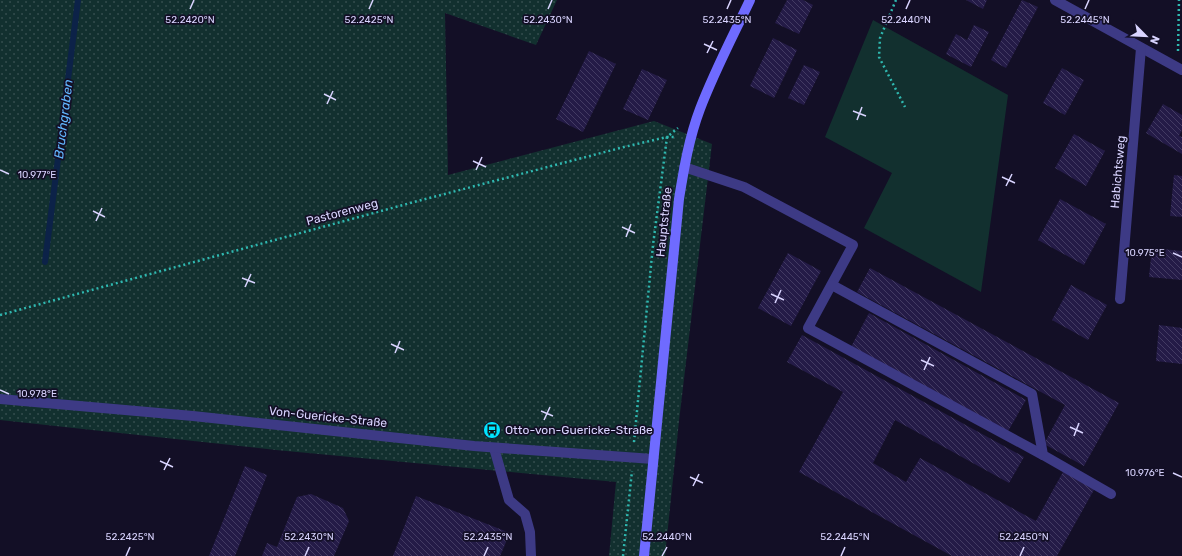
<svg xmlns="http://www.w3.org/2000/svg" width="1182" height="556" font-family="Rubik,sans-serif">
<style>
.grass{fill:url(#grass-dots)}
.park{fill:#12302f}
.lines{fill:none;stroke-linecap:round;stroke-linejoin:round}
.stream{stroke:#0c2248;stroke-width:6}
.building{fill:url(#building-back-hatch)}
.path{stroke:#2fb8b0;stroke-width:2.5;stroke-dasharray:2 3;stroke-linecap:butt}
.lane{stroke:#3d3a85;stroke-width:10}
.street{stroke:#3d3a85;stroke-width:10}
.secondary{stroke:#6f6bff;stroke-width:10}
.ticks{fill:none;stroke:#d9d4ff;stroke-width:1.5}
.labels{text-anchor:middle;stroke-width:3.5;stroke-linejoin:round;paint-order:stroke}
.street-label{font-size:12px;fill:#d9d4ff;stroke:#130f26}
.poi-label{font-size:12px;fill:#d9d4ff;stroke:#130f26;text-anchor:start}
.water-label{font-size:13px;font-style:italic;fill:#62b6ff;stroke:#130f26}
.ticks-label{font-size:10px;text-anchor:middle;fill:#d9d4ff;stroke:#130f26;stroke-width:3.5;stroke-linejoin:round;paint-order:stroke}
</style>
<defs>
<pattern id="grass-dots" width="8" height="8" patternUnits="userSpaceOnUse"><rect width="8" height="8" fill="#12302f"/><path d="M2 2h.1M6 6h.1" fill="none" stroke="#344d4e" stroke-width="1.8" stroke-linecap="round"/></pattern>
<pattern id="building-back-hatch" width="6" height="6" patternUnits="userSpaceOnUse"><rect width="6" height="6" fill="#241b47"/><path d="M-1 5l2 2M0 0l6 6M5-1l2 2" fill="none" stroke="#433b63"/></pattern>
</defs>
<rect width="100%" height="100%" fill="#130f26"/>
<path class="grass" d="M0,0h557l-21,45 -91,-32 3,162 206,-54 58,23 -33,277 -14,135h-56l7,-74 -340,-32 -276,-30z"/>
<path class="park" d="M873,20l135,75 -27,197 -117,-64 28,-55 -67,-36z"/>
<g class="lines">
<path class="stream" d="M45,262l33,-262"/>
</g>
<g class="building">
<path d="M787,0h16l10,5 -14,29 -24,-11z"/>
<path d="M966,0h21l-4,9z"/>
<path d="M1022,0l16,7 -32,61 -15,-8z"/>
<path d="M974,25l15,7 -18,35 -25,-13 10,-20 11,6z"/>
<path d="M773,38l24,12 -23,48 -24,-12z"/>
<path d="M589,51l27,13 -33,68 -27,-13z"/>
<path d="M804,65l16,7 -16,33 -16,-7z"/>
<path d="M1062,68l22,12 -19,35 -22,-12z"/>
<path d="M642,69l25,11 -19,40 -25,-11z"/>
<path d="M1163,104l19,11v15l-3,6 3,1v17l-36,-21z"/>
<path d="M1074,134l31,17 -19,35 -31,-18z"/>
<path d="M1174,175l8,1v41l-12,-1z"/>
<path d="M1060,199l46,25 -22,41 -46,-25z"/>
<path d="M1152,248l30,3v29l-33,-3z"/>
<path d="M788,253l33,18 -30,55 -33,-18z"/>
<path d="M870,268l249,135 -35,63 -40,-22 21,-39 -208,-113z"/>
<path d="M1071,285l36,20 -19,35 -36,-20z"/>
<path d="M869,313l157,87 -19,33 -156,-86z"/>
<path d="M1159,325l23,3v36l-26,-3z"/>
<path d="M802,335l222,122 -15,26 -114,-63 -22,43 33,19 14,-24 116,63 28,-51 31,18 -38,68h-105l-153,-84 44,-80 -56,-30z"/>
<path d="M245,466l22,9 -32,81h-26z"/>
<path d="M311,494l32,14 6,13 -15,35h-72l5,-13 10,4 20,-50z"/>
<path d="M416,496l94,37 -10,23h-107z"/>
</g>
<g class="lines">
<g class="path">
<path d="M896,0l-16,38 -1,19 26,50"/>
<path d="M1178,51l1,-51"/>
<path d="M0,315l414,-113 210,-55 43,-10h9"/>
<path d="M634,442l19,-197 14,-108 11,-9"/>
<path d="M623,556l9,-85"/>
</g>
<g class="lane">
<path d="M684,167l60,20 109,58 -45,83 235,127"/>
<path d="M832,285l200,109 11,61 68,39"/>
<path d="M494,448l15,52 16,14 5,18 1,24"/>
</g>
<g class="street">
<path d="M1055,0l127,70"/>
<path d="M1120,299l21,-251"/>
<path d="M0,399l193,17 281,30 179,13"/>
</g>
<path class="secondary" d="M644,556l35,-357c5,-31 10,-61 21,-90 14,-37 33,-73 50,-109"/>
</g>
<path class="ticks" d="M190,9l4,-9M369,9l4,-9M548,9l4,-9M727,9l4,-9M906,9l4,-9M1085,9l4,-9M704,44l13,6M707,53l6,-12M324,94l12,6M327,104l6,-13M853,111l13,5M857,120l5,-13M473,161l13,6M0,170l9,4M476,170l6,-13M1002,177l13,6M1006,186l6,-12M93,211l12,6M96,221l6,-13M622,227l13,6M626,237l5,-13M1173,253l9,4M242,278l13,5M245,287l6,-13M771,294l13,6M775,303l6,-13M391,344l13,6M395,353l5,-12M921,360l13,6M924,370l6,-13M0,390l9,4M541,411l12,5M544,420l6,-13M1070,427l13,6M1074,436l5,-13M160,461l13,6M164,470l6,-12M1173,473l9,4M690,477l13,6M693,486l6,-12M126,556l4,-9M305,556l4,-9M484,556l4,-9M662,556l5,-9M841,556l4,-9M1020,556l4,-9"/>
<defs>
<g id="bus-disc" transform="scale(0.9)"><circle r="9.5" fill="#00e5ff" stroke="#130f26"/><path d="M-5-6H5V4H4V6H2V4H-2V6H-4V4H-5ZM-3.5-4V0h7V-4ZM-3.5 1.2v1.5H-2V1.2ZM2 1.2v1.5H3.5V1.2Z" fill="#111"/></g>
</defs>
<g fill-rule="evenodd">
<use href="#bus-disc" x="492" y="430"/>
</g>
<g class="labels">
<g class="street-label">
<text transform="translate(1118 172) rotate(-85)" y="4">Habichtsweg</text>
<text transform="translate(342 212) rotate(-15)" y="4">Pastorenweg</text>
<text transform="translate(664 222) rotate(-84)" y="4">Hauptstraße</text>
<text transform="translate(328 417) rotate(6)" y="4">Von-Guericke-Straße</text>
</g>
<g class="poi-label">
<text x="505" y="434">Otto-von-Guericke-Straße</text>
</g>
<g class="water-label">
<text transform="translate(63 119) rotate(-83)" y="5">Bruchgraben</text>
</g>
</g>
<g class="ticks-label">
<text x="190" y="23">52.2420°N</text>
<text x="369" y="23">52.2425°N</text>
<text x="727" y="23">52.2435°N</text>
<text x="906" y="23">52.2440°N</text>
<text x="548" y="23">52.2430°N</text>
<text x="1085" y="23">52.2445°N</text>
<text x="37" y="178">10.977°E</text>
<text x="1145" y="256">10.975°E</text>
<text x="37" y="397">10.978°E</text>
<text x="1145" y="476">10.976°E</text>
<text x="130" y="540">52.2425°N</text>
<text x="309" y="540">52.2430°N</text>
<text x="488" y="540">52.2435°N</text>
<text x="667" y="540">52.2440°N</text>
<text x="845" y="540">52.2445°N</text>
<text x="1024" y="540">52.2450°N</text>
</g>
<g transform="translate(1146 36) rotate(114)" stroke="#130f26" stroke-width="3" paint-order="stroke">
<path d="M0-3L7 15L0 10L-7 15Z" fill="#d9d4ff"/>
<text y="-6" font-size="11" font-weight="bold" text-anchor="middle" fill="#d9d4ff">N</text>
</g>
</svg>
